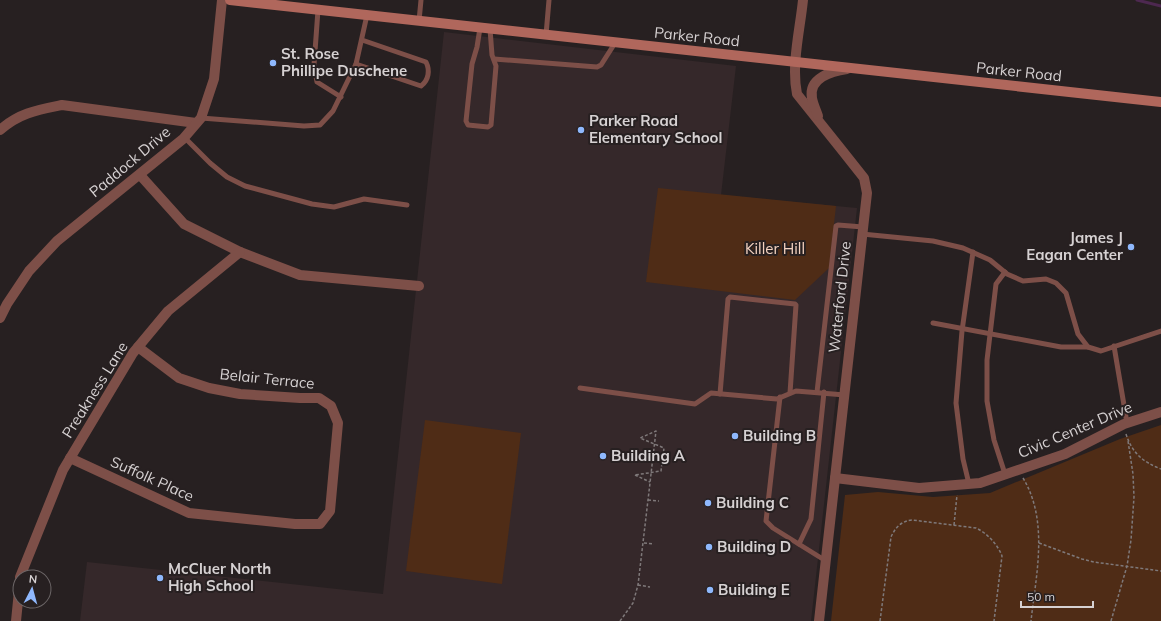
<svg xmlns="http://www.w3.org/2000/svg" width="1161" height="621" font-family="Mulish,sans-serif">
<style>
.built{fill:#35282a}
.green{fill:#4f2c16}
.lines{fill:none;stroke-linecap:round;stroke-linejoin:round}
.stream{stroke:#4d2850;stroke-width:3}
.path{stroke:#7f797a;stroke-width:1.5;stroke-dasharray:3 2;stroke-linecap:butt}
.service{stroke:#7d4f48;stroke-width:5}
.minor{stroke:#7d4f48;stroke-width:10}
.tertiary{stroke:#7d4f48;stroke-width:10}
.secondary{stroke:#b0675c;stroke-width:10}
.poi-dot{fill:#8fb8fd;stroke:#272021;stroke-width:1.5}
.labels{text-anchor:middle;stroke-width:4;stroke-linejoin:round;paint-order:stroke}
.street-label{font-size:15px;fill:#d6d1d2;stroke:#272021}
.poi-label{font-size:15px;font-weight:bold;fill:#d6d1d2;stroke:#272021;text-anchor:start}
.park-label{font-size:15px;fill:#f3d2c0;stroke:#272021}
</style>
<rect width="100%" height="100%" fill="#272021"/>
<path class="built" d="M444,32l292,34 -15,129 136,13 -46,413h-731l7,-59 296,32z"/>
<g class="green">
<path d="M658,188l178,18 -7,62 -34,32 -149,-18z"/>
<path d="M425,420l96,13 -19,151 -96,-13z"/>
<path d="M1161,425v196h-330l14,-126 33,-3 55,5 57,-4 130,-54z"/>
</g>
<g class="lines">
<path class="stream" d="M1137,0l24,6"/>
<g class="path">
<path d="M1126,434c6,19 17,28 35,35"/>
<path d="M635,475l15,7"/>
<path d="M1023,478c26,43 13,97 8,143"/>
<path d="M648,500l11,1"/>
<path d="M954,525l3,-30"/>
<path d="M644,543l10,1"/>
<path d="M1039,543l43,16 12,3 67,9"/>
<path d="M638,585l12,2"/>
<path d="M620,621l13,-18 5,-18 12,-102c2,-18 4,-35 6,-52l-16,7 24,10 -3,23 -26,4"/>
<path d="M880,621l11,-84c4,-9 10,-16 21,-17l64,8c11,5 22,17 26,28l-8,65"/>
<path d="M1111,621l16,-55 4,-26 3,-43 -1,-23 -5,-33"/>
</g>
<g class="service">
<path d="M318,10l-4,55 3,17 24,15"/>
<path d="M419,21l2,-21"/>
<path d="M480,28l-3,19 -5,17 -6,57 2,4 20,2 3,-2 5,-59 -4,-11 -2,-26"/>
<path d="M546,35l3,-35"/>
<path d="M494,59l103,8 4,-2 14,-22"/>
<path d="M356,64l65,22c8,-6 9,-16 5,-24l-64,-22"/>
<path d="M201,118l103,8 16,-1 13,-14 23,-47 11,-49"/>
<path d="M184,137l26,26 17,14 18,9 67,18 22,3 30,-8 43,6"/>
<path d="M862,234l71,7 30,7 27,12 17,14 16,7 23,-2 10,4 10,10 12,41 10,13 13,4 60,-20"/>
<path d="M933,323l128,24h27"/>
<path d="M1114,346l13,77"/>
<path d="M580,388l115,16 16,-11 66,6 19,-8 49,4"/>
<path d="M817,392l19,-166 2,-1 25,2"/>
<path d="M720,394l8,-95 2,-2 65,7 1,1 -6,88"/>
<path d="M780,397l-14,124 7,7 53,33"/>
<path d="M1005,474l-11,-34 -7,-39v-41l9,-76 9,-12"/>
<path d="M969,484l-6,-25 -7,-56 6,-72 11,-79"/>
<path d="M799,544l12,-25 13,-127"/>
</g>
<g class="minor">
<path d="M0,130c19,-17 37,-20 62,-25l134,18"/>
<path d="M140,175l44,49 56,28 60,23 119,11"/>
<path d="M0,318l7,-14 22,-33 28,-30 126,-102 18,-21 13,-39 8,-79"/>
<path d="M70,458l119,55 106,11h25l10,-13 8,-88 -7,-17 -12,-8h-19l-60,-4 -31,-6 -30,-10 -41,-31"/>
<path d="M835,478l84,10 61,-5 85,-29 59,-30 37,-12"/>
<path d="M20,577l43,-107 70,-117 35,-42 72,-59"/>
<path d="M16,621l4,-40"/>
</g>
<g class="tertiary">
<path d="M803,0c-3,30 -12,65 -6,94l44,55 23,29 3,15 -48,428"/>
<path d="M818,116c-2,-6 -5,-12 -6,-18 -4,-20 20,-27 35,-29"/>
</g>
<path class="secondary" d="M230,0l931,102"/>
</g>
<g class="poi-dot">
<circle cx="273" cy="63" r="4"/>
<circle cx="581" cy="130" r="4"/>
<circle cx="1131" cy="247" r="4"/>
<circle cx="735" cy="436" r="4"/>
<circle cx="603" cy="456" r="4"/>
<circle cx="708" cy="503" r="4"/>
<circle cx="709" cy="547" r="4"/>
<circle cx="160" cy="578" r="4"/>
<circle cx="710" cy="590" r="4"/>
</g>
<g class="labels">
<g class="street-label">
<text transform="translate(697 37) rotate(6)" y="5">Parker Road</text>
<text transform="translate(1019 72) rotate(6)" y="5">Parker Road</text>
<text transform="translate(130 162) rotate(-40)" y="5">Paddock Drive</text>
<text transform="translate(840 297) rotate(-84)" y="5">Waterford Drive</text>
<text transform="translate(267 379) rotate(6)" y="5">Belair Terrace</text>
<text transform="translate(95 390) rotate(-58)" y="5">Preakness Lane</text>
<text transform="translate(1075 430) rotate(-23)" y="5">Civic Center Drive</text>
<text transform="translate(152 479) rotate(24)" y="5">Suffolk Place</text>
</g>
<g class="poi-label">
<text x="281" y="59">St. Rose<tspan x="281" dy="17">Phillipe Duschene</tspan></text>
<text x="589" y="126">Parker Road<tspan x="589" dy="17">Elementary School</tspan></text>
<text x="1123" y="243" text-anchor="end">James J<tspan x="1123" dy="17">Eagan Center</tspan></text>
<text x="743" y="441">Building B</text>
<text x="611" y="461">Building A</text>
<text x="716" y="508">Building C</text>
<text x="717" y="552">Building D</text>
<text x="168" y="574">McCluer North<tspan x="168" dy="17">High School</tspan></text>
<text x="718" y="595">Building E</text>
</g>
<g class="park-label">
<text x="775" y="254">Killer Hill</text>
</g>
</g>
<g transform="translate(32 589) rotate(6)"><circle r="19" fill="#272021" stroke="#6d6768"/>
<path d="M0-3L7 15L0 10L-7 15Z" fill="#8fb8fd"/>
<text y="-6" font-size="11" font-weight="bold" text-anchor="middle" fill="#d6d1d2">N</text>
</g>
<path d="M1021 601v6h72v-6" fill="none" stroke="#d6d1d2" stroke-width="2"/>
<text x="1027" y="601" font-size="12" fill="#d6d1d2" stroke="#272021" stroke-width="3" paint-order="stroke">50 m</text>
</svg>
